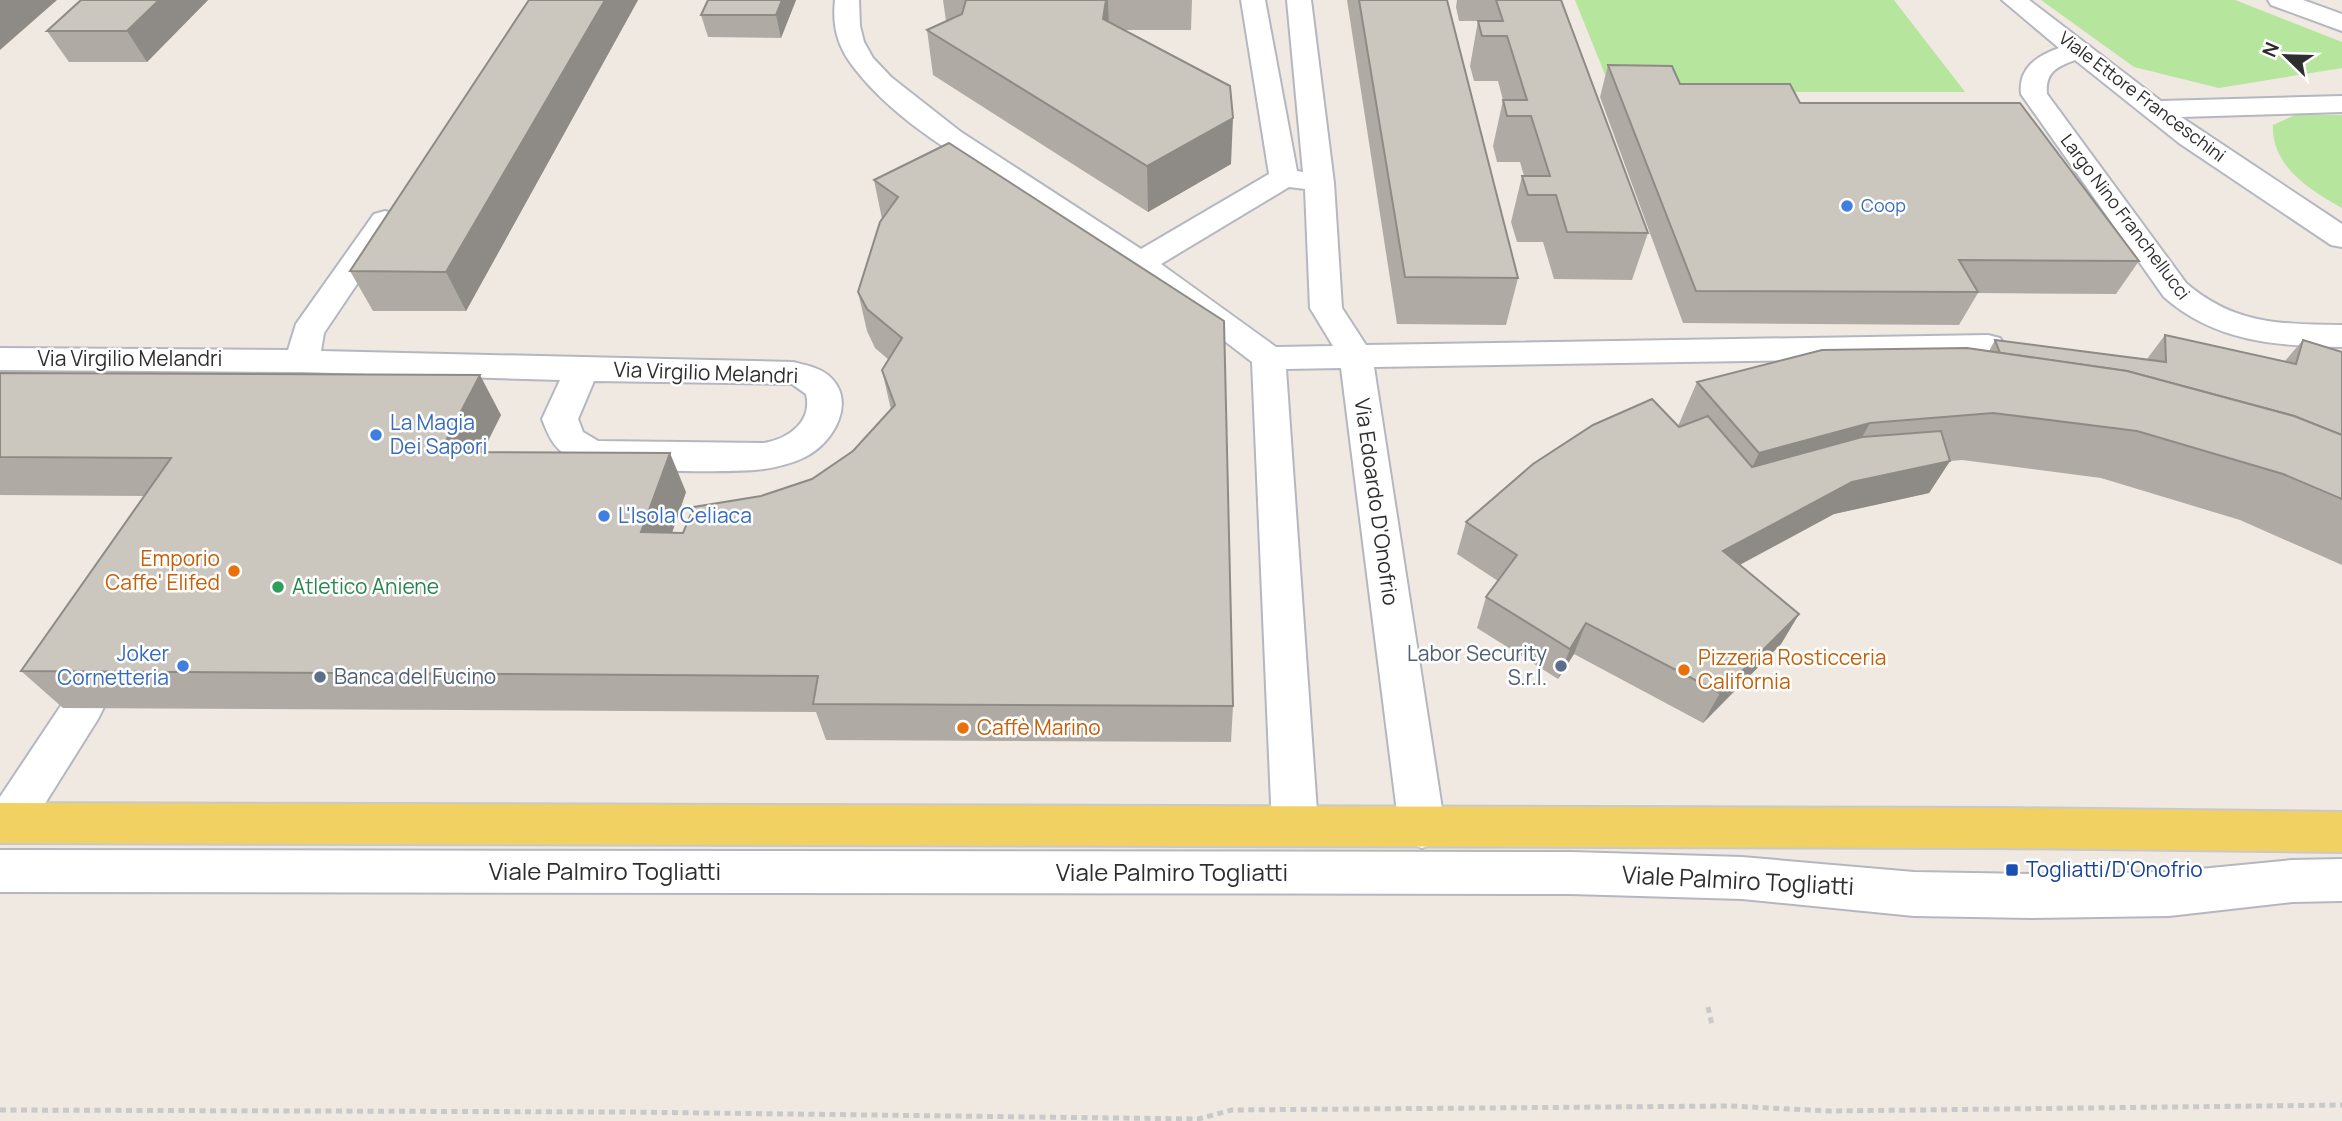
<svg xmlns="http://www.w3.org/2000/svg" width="2342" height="1121" font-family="Manrope,sans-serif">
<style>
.green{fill:#b6e59e}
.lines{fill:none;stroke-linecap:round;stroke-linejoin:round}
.minor-casing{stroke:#b4b7c1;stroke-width:4}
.major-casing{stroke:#c9c9c9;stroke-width:4}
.path{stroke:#c9c9c9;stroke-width:5;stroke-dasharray:6 4.5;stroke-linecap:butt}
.minor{fill:#fff;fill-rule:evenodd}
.major{fill:#f2d163;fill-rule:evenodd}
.wall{fill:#afaba4}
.shaded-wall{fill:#8e8b86}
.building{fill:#cbc7bf;stroke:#8e8b86;stroke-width:2}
.shop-dot{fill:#3f7fe0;stroke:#fff;stroke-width:2.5}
.food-dot{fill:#e8710a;stroke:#fff;stroke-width:2.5}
.leisure-dot{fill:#2e9e5b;stroke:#fff;stroke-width:2.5}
.service-dot{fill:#5c6f8a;stroke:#fff;stroke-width:2.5}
.transit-dot{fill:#1a4fb4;stroke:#fff;stroke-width:2.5}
.labels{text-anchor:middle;stroke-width:5;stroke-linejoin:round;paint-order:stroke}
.far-street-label{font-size:18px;fill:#2e2e2e;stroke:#fff}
.far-shop-label{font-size:18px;fill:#366cbe;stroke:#fff;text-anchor:start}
.street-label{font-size:21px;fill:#2e2e2e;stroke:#fff}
.shop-label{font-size:21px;fill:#366cbe;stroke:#fff;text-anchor:start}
.food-label{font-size:21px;fill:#c56008;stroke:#fff;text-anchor:start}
.leisure-label{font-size:21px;fill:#27864d;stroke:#fff;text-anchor:start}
.service-label{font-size:21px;fill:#4e5e75;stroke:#fff;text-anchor:end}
.transit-label{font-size:21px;fill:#164399;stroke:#fff;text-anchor:start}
.near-street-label{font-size:24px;fill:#2e2e2e;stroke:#fff}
</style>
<rect width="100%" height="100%" fill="#efe9e1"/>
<g class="green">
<path d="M1575,0h319l71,92h-353z"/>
<path d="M2041,0h194l107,42v26l-123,20 -85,-21z"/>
<path d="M2295,115h47v93c-32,-18 -71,-42 -69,-83z"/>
</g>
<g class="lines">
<g class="minor-casing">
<g id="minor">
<path d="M835,0h24l1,26 4,16 9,16 18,19 70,55 180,117 128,-75 -28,-174h24l32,171 6,1 -16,-172h24l23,183 8,125 24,37 622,-10 12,3 5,8 -5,8 -12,3 -614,10 71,461 -7,14 -16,6 -16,-6 -7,-14 -58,-460 -55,1 32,457 -7,14 -16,6 -16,-6 -7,-14 -20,-464c-70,-54 -141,-107 -215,-156 -62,-41 -135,-77 -182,-137 -17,-21 -23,-42 -20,-69zM1289,187l16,2 5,119 23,38 -57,1 -115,-83z"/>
<path d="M2002,0h27l132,101 181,-5v16l-161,5 161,107v23l-11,-2 -152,-102 -104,-83c-18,7 -30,12 -28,34l139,189c49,42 94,41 156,42v22c-65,-1 -127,-5 -178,-50l-143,-203c-3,-26 16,-38 38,-46z"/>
<path d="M2268,0h35l39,14v17l-71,-26z"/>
<path d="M385,211l11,3 4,6 -76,113 -3,18 472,11c12,3 25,5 35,13 30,25 6,68 -23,82 -12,6 -28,10 -41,12 -29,4 -163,3 -186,-7 -22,-10 -28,-22 -36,-43l18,-39 -258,-8 -302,-2v-22l288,2 8,-26 78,-110zM594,381l198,3 14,10c7,27 -17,45 -42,49l-166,-2 -15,-9 -5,-13z"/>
<path d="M83,689l15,6 6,12 -6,12 -74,118 -16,6 -8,-3v-43l68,-102z"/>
<path d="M0,850l1571,2 171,5 172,15 117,2 138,-2 123,-12 50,-1v42l-50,1 -123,14 -138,2 -117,-2 -172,-17 -171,-5 -1571,-2z"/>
</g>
</g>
<g class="major-casing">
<path id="major" d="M0,803l2001,5 341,4v40l-341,-4 -2001,-5z"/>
</g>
<g class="path">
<path d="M1708,1007l4,18"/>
<path d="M0,1110l626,2 572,7 34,-9 498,-4 101,5 511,-6"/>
</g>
<use href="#minor" class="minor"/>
<use href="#major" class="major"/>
</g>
<g class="wall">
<path d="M81,0h127l-61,62h-78l-22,-31z"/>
<path d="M529,0h109l-172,311h-93l-23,-40z"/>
<path d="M796,0l-15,38 -73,-1 -7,-22z"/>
<path d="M943,0h249l-1,30h-66l106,134 -83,48 -215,-137 -6,-45 19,-9z"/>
<path d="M1347,0h100l71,278 -12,47 -109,-1z"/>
<path d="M1457,0h104l87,233 -16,47 -78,-1 -11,-37h-26l-6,-20 11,-46h2l-4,-14h-23l-4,-16 10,-46 -5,-19h-24l-4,-15 8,-45h2h-21l-3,-14z"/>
<path d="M1608,65l72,19 120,19 339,158 -23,33 -138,-1 -19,32 -276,-2 -83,-226z"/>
<path d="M949,143l284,563 -2,36 -405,-2 -10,-28 -753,-4 -42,-37 123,-175 -144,-1v-122l501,42 -19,37 204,40 -14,41h11l78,-37 51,-17 41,-28 38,-41 -9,-40 7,-10 -14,-12 -8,-17 -9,-39 24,-73 -8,-39z"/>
<path d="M2165,335l120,26 18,-21 39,12v213l-102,-45 -139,-42 -139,-18 -12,1 -21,32 -95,21 -94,51 59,49 -18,30 -78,79 -129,-69 -16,25 -81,-51 9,-31 12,-16 -41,-27 9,-32 212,-96 19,-44 292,-31 6,-11 152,19z"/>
</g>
<g class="shaded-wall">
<path d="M0,0h57l-57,50z"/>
<path d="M159,0h49l-61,62 -20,-31z"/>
<path d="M605,0h33l-172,311 -20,-39z"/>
<path d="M782,0h14l-15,38 -5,-23z"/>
<path d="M1106,0h2l1,30 -6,-11z"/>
<path d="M1233,118l-2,46 -83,48 -1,-46z"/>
<path d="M480,375l21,40 -38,76 -23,-39z"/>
<path d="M1870,423l-26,46 -107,31 22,-47z"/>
<path d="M670,453l16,39 -27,78 -18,-38z"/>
<path d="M1950,461l-21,32 -95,21 -127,68 16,-31 129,-69z"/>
<path d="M1799,614l-18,30 -78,79 17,-30z"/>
<path d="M1586,623l-12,31 -16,25 12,-30z"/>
</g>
<g class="building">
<path d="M81,0h78l-32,31h-80z"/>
<path d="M529,0h76l-159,272 -96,-1z"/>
<path d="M708,0h74l-6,15h-75z"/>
<path d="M966,0h140l-3,19 127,67 3,32 -86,48 -220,-136 35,-16z"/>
<path d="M1359,0h88l71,278 -113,-1z"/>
<path d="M1496,0h65l87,233 -81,-1 -11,-37h-28l-6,-19h28l-19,-60h-24l-4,-16h24l-20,-64h-25l-4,-15h25z"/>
<path d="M1608,65l64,1 8,18h110l10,19h220l119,158 -180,-1 19,32 -282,-1z"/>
<path d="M949,143l275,178 9,385 -420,-2 5,-28 -797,-5 150,-213 -171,-1v-84l480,2 -40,77 230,1 -29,79 42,1 11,-26 67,-11 51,-17 41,-28 42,-46 -13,-35 20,-32 -35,-29 -9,-17 22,-70 18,-25 -24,-17z"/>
<path d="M2165,335l131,29 7,-24 39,12v83l-48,-19 -167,-45 -127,-18 -5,-13 171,22z"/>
<path d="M1967,348l160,23 167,45 48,19v64l-59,-25 -146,-43 -144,-18 -123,10 -111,30 -62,-71 125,-32z"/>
<path d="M1652,399l27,28 29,-11 44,51 110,-30 79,-6 9,30 -98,21 -129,69 76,63 -79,79 -134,-70 -16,26 -84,-52 31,-42 -51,-33 67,-58 60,-39z"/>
</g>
<g class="shop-dot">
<circle cx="1847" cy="206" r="7"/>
<circle cx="376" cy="435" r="7"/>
<circle cx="604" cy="516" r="7"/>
<circle cx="183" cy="666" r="7"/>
</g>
<g class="food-dot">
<circle cx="234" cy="571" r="7"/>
<circle cx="1684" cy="670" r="7"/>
<circle cx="963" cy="728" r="7"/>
</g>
<circle class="leisure-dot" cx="278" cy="587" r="7"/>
<g class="service-dot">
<circle cx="1561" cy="666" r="7"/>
<circle cx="320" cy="677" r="7"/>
</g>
<rect class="transit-dot" x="2005" y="863" width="14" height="14" rx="3.5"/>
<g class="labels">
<g class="far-street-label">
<text transform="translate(2142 97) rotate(37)" y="6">Viale Ettore Franceschini</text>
<text transform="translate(2125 217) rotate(53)" y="6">Largo Nino Franchellucci</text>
</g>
<g class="far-shop-label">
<text x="1861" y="212">Coop</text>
</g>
<g class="street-label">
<text x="130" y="366">Via Virgilio Melandri</text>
<text transform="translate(706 373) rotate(2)" y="7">Via Virgilio Melandri</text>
<text transform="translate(1376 502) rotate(82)" y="7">Via Edoardo D'Onofrio</text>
</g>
<g class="shop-label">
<text x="390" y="430">La Magia<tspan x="390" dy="24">Dei Sapori</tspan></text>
<text x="618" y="523">L'Isola Celiaca</text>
<text x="169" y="661" text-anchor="end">Joker<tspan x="169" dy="24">Cornetteria</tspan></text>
</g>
<g class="food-label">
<text x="220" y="566" text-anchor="end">Emporio<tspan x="220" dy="24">Caffe' Elifed</tspan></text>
<text x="1698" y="665">Pizzeria Rosticceria<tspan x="1698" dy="24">California</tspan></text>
<text x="977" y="735">Caffè Marino</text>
</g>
<g class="leisure-label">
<text x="292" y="594">Atletico Aniene</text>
</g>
<g class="service-label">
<text x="1547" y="661">Labor Security<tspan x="1547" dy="24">S.r.l.</tspan></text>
<text x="334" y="684" text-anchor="start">Banca del Fucino</text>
</g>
<g class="transit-label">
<text x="2026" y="877">Togliatti/D'Onofrio</text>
</g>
<g class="near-street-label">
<text x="605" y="880">Viale Palmiro Togliatti</text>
<text x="1172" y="881">Viale Palmiro Togliatti</text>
<text transform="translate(1738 881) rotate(3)" y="8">Viale Palmiro Togliatti</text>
</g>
</g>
<g transform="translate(2286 56) rotate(293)" stroke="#ffffff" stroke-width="5" paint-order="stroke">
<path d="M0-5L12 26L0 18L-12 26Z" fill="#2e2e2e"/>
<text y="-10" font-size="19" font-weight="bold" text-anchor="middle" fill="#2e2e2e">N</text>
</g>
</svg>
